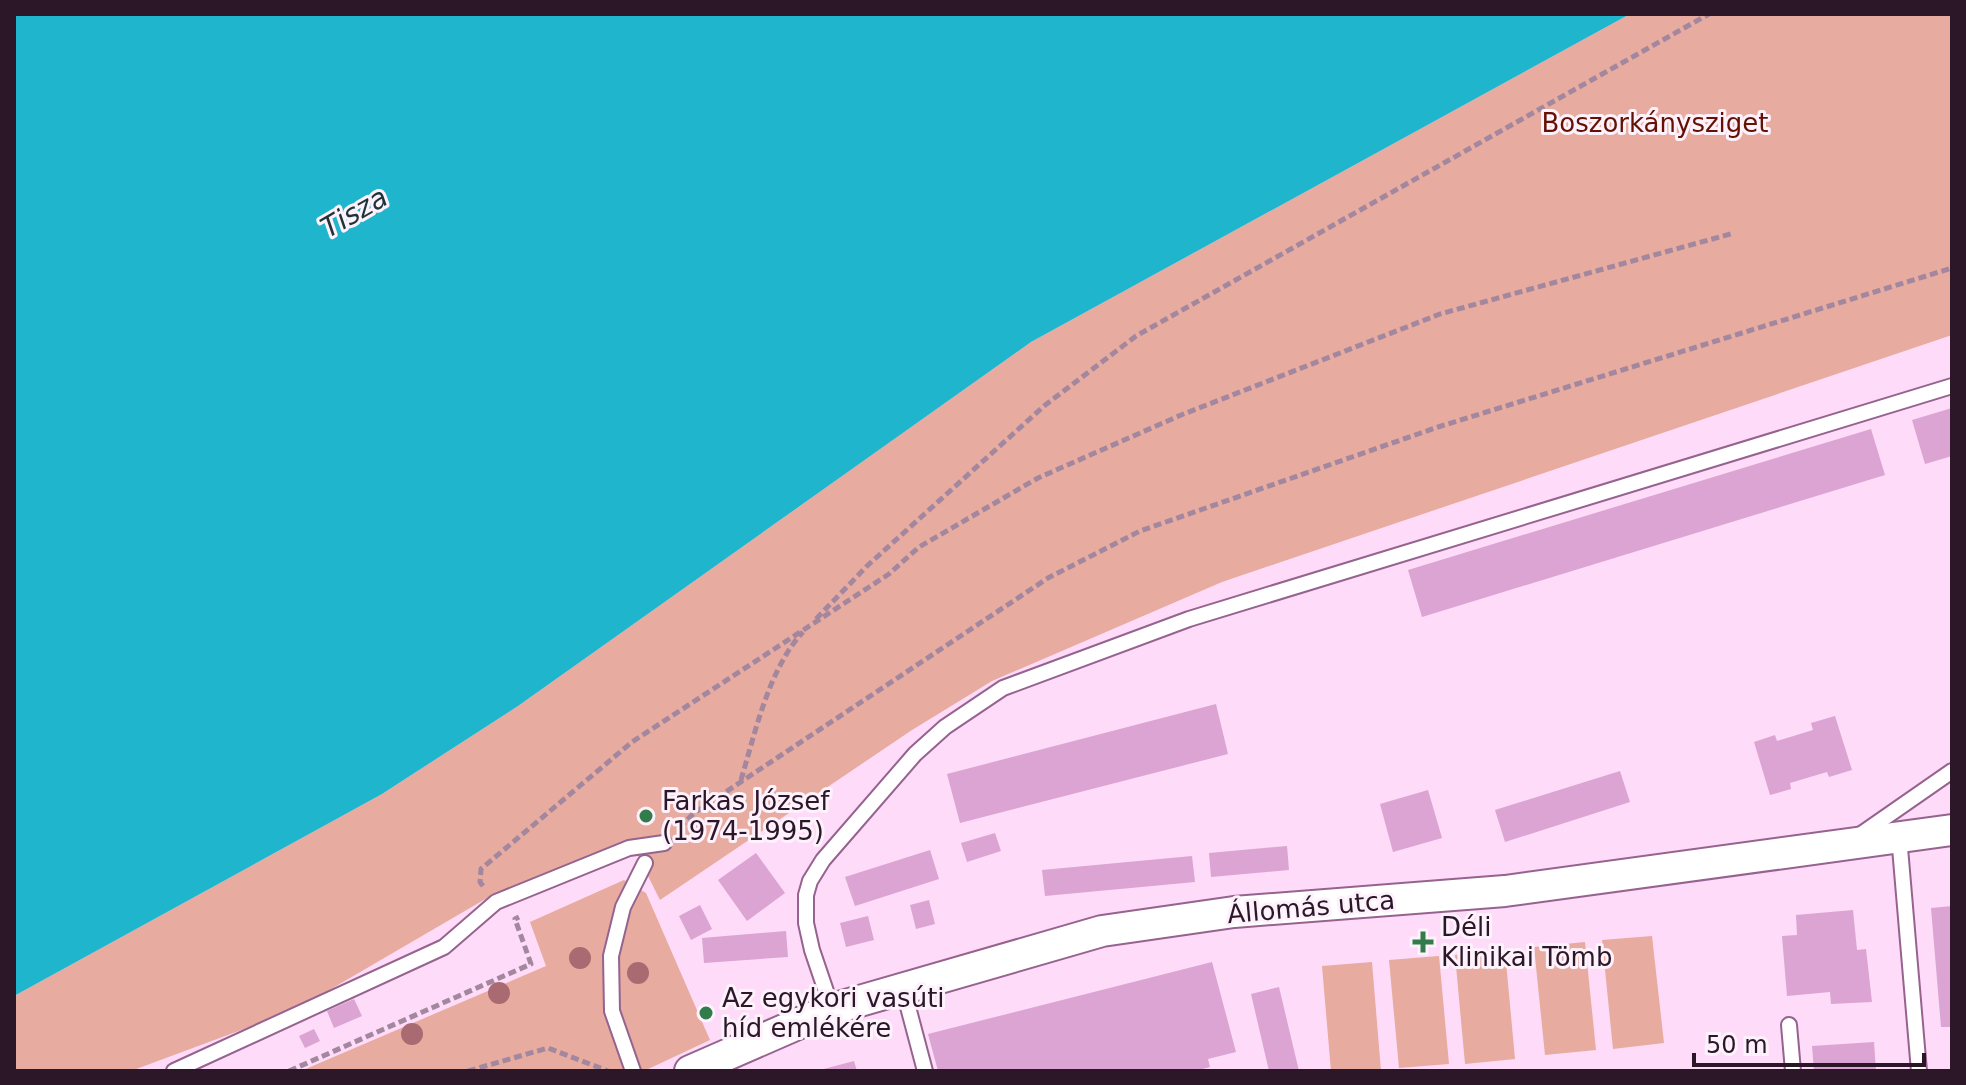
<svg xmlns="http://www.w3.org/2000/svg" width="1966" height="1085" font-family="'DejaVu Sans',sans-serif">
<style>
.green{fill:#e7ab9f}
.water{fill:#1fb5cc}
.building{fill:#dba4d2}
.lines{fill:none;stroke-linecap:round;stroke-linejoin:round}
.lane-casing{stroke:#96638f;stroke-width:18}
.street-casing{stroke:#96638f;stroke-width:34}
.path{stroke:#a3879f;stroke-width:5;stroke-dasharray:8 4;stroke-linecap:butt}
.lane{stroke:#fff;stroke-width:14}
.street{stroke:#fff;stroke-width:30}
.tree{fill:#a96b71}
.poi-dot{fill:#317c4a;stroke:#fdf1fb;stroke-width:3}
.labels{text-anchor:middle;stroke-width:6;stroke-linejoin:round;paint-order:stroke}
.park-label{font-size:26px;fill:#641003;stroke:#fdf1fb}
.poi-label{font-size:26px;fill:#2c1729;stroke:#fdf1fb;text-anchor:start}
.street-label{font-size:26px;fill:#2c1729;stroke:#fdf1fb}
.water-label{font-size:28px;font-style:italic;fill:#1c3337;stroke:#fdf1fb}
</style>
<rect width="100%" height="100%" fill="#fedbf8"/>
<g class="green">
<path d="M1630,14h322v321l-730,247 -230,99 -80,49 -252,170 -30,-60 -136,54 -199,116 -164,61h-117v-75l368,-202 136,-88 513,-364z"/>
<path d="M624,880l22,13 64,147 -66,31h-343l245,-105 -16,-44z"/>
<path d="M1652,936l12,107 -51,6 -11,-109z"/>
<path d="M1585,942l11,108 -51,5 -11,-108z"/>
<path d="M1505,951l10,108 -50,5 -10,-109z"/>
<path d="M1439,956l10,108 -50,4 -10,-108z"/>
<path d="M1372,962l9,109h-50l-9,-105z"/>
</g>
<path class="water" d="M14,14h1616l-599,328 -513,364 -136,88 -368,202z"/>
<g class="building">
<path d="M1952,408v48l-27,8 -13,-44z"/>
<path d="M1871,429l14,46 -463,142 -14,-47z"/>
<path d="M1216,704l12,50 -268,69 -13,-49z"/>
<path d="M1835,716l17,54 -23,7 -2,-5 -37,11 1,6 -21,6 -16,-53 21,-7 2,6 36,-11 -2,-7z"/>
<path d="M1620,771l10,31 -125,40 -10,-32z"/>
<path d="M1428,790l14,48 -49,14 -13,-48z"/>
<path d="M995,833l6,18 -34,11 -6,-19z"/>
<path d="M1287,846l2,24 -78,7 -2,-24z"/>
<path d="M930,850l9,29 -84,27 -10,-29z"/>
<path d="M756,853l29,40 -38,28 -29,-41z"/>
<path d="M1192,856l3,26 -150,14 -3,-26z"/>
<path d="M929,900l6,24 -19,5 -6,-24z"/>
<path d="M700,905l12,24 -21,11 -12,-24z"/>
<path d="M1952,906v121h-11l-10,-119z"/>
<path d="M1853,910l4,40 9,-1 6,53 -41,2 -1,-12 -43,4 -5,-60 15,-1 -1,-20z"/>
<path d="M868,916l6,24 -28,7 -6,-24z"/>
<path d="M786,931l2,26 -84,6 -2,-25z"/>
<path d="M1212,962l24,90 -28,7 2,8 -15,4h-257l-10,-37z"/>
<path d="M1279,987l20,84h-30l-18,-77z"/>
<path d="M354,999l8,17 -28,12 -7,-17z"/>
<path d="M314,1029l6,12 -15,7 -6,-12z"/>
<path d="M1874,1042l2,29h-62l-2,-25z"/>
<path d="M854,1061l3,10h-36l-1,-1z"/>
</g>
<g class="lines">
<g class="lane-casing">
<g id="lane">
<path d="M1899,836l20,235"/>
<path d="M1857,837l95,-66"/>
<path d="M903,988l22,83"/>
<path d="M832,1009l-20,-59 -6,-27v-28l4,-14 13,-21 92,-106 30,-27 58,-39 186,-69 763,-233"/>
<path d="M1789,1025l4,46"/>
<path d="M174,1071l270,-124 52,-45 133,-54 35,-5"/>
<path d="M633,1071l-21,-60 -1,-55 12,-49 22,-44"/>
</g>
</g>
<g class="street-casing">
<path id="street" d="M690,1071l142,-62 270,-78 132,-19 271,-21 447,-61"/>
</g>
<g class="path">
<path d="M816,619l51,-53 177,-160 92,-70 573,-322"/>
<path d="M741,780c14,-47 28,-112 62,-148"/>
<path d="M679,828l15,-15 354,-235 92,-47 298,-104 514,-159"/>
<path d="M483,886l-3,-4 1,-13 151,-127 257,-168 30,-27 119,-69 143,-63 259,-101 294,-81"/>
<path d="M289,1071l242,-107 -16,-45 4,-2"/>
<path d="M468,1071l80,-23 60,23"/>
</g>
<use href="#lane" class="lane"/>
<use href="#street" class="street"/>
</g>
<g class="tree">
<circle cx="580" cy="958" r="11"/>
<circle cx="638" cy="973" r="11"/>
<circle cx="499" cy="993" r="11"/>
<circle cx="412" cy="1034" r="11"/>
</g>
<g class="poi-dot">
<circle cx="646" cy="816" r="8"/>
<path d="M1419 930h8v8h8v8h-8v8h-8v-8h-8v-8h8z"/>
<circle cx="706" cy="1013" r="8"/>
</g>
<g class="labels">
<g class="park-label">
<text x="1655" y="132">Boszorkánysziget</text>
</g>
<g class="poi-label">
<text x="662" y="810">Farkas József<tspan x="662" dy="30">(1974-1995)</tspan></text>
<text x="1441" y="936">Déli<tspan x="1441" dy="30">Klinikai Tömb</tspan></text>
<text x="722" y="1007">Az egykori vasúti<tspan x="722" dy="30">híd emlékére</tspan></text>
</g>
<g class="street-label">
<text transform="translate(1311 907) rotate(-5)" y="9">Állomás utca</text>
</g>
<g class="water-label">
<text transform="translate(354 212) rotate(-30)" y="10">Tisza</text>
</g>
</g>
<rect width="1966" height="1085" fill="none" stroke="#2c1729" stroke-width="32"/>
<path d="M1694 1053v12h230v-12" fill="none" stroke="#2c1729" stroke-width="4"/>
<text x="1706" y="1053" font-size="24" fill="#2c1729" stroke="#fdf1fb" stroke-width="6" paint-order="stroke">50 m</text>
</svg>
